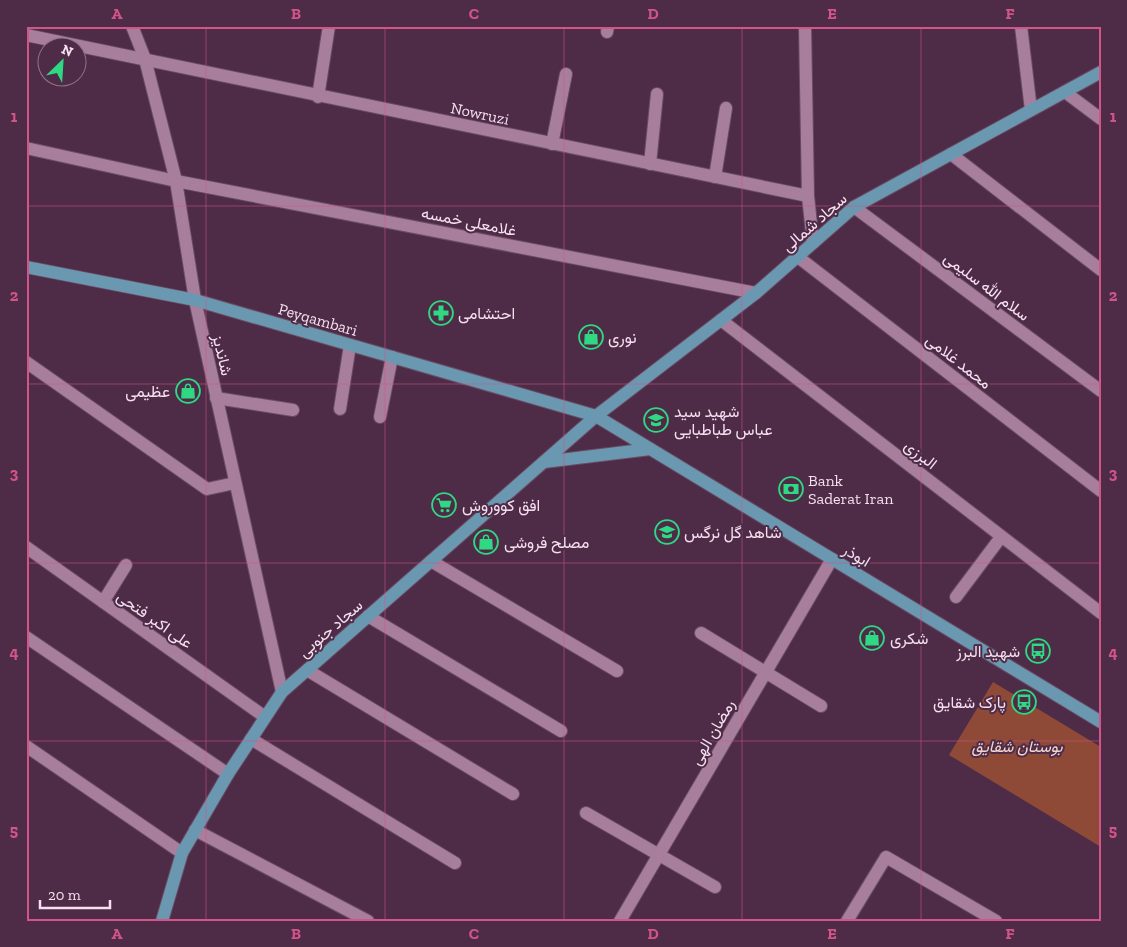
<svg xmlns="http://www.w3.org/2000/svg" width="1127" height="947" font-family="'Zilla Slab',Vazirmatn,serif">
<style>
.green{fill:#8f4937}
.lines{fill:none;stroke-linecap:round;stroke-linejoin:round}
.minor-casing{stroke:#6a4c64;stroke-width:14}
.major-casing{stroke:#6a4c64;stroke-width:14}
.minor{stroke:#a77f9d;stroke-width:12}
.major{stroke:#6a98b1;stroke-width:12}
.grid{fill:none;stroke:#d25488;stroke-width:1;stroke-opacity:0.55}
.labels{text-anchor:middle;stroke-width:4;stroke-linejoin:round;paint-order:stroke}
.street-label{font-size:16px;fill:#f6e0f0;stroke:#4e2c47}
.poi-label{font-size:16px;fill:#f6e0f0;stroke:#4e2c47;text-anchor:start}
.park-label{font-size:16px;font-style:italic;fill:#f1d7d0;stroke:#4e2c47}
.neatline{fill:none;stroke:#d25488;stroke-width:2}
.grid-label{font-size:16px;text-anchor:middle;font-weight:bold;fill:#d25488}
</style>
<rect width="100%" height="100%" fill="#4e2c47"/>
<path class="green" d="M993,682l108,65v100l-152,-92z"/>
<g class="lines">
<g class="minor-casing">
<g id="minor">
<path d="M132,26l13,33 31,122 19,119 87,392"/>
<path d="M805,26l3,170 5,47"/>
<path d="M1021,26l10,84"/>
<path d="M607,32l1,-6"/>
<path d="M26,35l782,161"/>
<path d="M1065,92l36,27"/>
<path d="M318,97l11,-71"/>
<path d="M552,144l14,-70"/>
<path d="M26,148l150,33 580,112"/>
<path d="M951,154l150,116"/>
<path d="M650,164l7,-70"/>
<path d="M715,177l11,-69"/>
<path d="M854,207l247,184"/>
<path d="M798,257l303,234"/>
<path d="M721,320l380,293"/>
<path d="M26,362l181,127 28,-6"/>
<path d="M216,398l77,12"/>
<path d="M340,409l10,-64"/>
<path d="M380,417l12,-60"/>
<path d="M26,547l239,170"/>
<path d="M431,561l186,110"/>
<path d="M956,597l45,-60"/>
<path d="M103,602l23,-37"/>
<path d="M368,616l193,115"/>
<path d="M701,633l120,73"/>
<path d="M26,637l202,137"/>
<path d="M307,670l206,124"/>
<path d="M251,739l204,124"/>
<path d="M26,746l156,107"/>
<path d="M586,813l129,74"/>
<path d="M195,830l173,91"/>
<path d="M620,921l212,-362"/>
<path d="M847,921l39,-64 110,64"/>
</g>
</g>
<g class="major-casing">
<g id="major">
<path d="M26,267l169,33 401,116 505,306"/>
<path d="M544,462l106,-13"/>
<path d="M162,921l20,-68 46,-79 54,-82 314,-276 160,-123 98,-86 247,-135"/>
</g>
</g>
<use href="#minor" class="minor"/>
<use href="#major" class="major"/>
</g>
<path class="grid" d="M206,26v895M385,26v895M564,26v895M742,26v895M921,26v895M26,206h1075M26,384h1075M26,563h1075M26,741h1075"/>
<defs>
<g id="pharmacy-ring" transform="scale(1.25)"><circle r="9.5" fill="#4e2c47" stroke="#2fd883" stroke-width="1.5"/><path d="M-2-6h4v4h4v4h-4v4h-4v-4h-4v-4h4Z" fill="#2fd883"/></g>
<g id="shop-ring" transform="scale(1.25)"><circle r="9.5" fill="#4e2c47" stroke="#2fd883" stroke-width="1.5"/><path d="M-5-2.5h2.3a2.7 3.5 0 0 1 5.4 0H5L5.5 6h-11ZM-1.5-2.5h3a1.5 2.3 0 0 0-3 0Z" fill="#2fd883"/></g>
<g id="school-ring" transform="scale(1.25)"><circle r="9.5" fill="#4e2c47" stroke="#2fd883" stroke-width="1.5"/><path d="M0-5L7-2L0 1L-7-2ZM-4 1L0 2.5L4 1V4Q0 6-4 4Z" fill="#2fd883"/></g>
<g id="bank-ring" transform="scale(1.25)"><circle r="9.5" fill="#4e2c47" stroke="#2fd883" stroke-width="1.5"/><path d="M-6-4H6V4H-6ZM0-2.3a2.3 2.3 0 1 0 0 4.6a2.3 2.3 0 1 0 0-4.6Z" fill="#2fd883"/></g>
<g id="supermarket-ring" transform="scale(1.25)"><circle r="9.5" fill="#4e2c47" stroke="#2fd883" stroke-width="1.5"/><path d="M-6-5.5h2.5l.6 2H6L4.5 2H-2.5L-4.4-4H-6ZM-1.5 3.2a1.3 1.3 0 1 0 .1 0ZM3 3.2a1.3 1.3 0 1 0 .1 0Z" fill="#2fd883"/></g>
<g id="bus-ring" transform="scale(1.25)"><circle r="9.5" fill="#4e2c47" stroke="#2fd883" stroke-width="1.5"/><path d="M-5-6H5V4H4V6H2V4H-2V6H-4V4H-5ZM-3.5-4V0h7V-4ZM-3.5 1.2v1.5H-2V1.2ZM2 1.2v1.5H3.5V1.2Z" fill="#2fd883"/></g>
</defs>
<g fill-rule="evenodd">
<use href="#pharmacy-ring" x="441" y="313"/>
<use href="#shop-ring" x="591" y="337"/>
<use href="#shop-ring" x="188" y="391"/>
<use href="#school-ring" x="656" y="420"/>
<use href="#bank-ring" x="791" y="489"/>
<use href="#supermarket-ring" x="444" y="505"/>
<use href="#school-ring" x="667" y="532"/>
<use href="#shop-ring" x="486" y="542"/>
<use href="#shop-ring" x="872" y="638"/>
<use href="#bus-ring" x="1038" y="651"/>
<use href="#bus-ring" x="1024" y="702"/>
</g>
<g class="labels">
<g class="street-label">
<text transform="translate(480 113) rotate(12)" y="6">Nowruzi</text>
<text transform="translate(469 221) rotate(11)" y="6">غلامعلی خمسه</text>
<text transform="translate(814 222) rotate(-41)" y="6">سجاد شمالی</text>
<text transform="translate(987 286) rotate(37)" y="6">سلام الله سلیمی</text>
<text transform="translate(318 319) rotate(16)" y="6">Peyqambari</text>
<text transform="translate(223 355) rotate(77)" y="6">شاندیز</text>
<text transform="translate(959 361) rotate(38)" y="6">محمد غلامی</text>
<text transform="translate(921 454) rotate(38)" y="6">البرزی</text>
<text transform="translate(857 555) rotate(31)" y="6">ابوذر</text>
<text transform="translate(155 619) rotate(35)" y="6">علی اکبر فتحی</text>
<text transform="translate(330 628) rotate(-41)" y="6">سجاد جنوبی</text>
<text transform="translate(712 732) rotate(-60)" y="6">رمضان الهی</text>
</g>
<g class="poi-label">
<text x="458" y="319">احتشامی</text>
<text x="608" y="343">نوری</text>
<text x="170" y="397" text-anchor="end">عظیمی</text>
<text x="674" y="417">شهید سید<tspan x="674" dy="18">عباس طباطبایی</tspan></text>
<text x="808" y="486">Bank<tspan x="808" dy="18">Saderat Iran</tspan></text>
<text x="462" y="511">افق کووروش</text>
<text x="684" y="538">شاهد گل نرگس</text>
<text x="504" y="548">مصلح فروشی</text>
<text x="890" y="644">شکری</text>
<text x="1020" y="657" text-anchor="end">شهید البرز</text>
<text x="1006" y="708" text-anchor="end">پارک شقایق</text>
</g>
<g class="park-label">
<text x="1017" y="752">بوستان شقایق</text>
</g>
</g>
<rect width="1127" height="947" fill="none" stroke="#4e2c47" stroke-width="55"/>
<g transform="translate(62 62) rotate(25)"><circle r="24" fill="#4e2c47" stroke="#91748b"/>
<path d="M0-4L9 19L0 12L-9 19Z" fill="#2fd883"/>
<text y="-8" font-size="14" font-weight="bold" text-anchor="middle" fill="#f6e0f0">N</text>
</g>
<path d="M40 900v8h70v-8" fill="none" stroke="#f6e0f0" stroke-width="2.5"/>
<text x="48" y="900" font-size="15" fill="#f6e0f0" stroke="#4e2c47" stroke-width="4" paint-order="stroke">20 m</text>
<rect x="28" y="28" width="1072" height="892" class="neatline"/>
<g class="grid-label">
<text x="117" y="19">A</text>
<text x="296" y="19">B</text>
<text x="474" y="19">C</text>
<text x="653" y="19">D</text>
<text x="832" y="19">E</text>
<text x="1010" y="19">F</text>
<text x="14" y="122">1</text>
<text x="1113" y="122">1</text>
<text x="14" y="301">2</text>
<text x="1113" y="301">2</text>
<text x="14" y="479">3</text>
<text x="1113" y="479">3</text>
<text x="14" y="658">4</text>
<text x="1113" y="658">4</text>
<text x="14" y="836">5</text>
<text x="1113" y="836">5</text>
<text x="117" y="939">A</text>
<text x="296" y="939">B</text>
<text x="474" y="939">C</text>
<text x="653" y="939">D</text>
<text x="832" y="939">E</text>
<text x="1010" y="939">F</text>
</g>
</svg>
